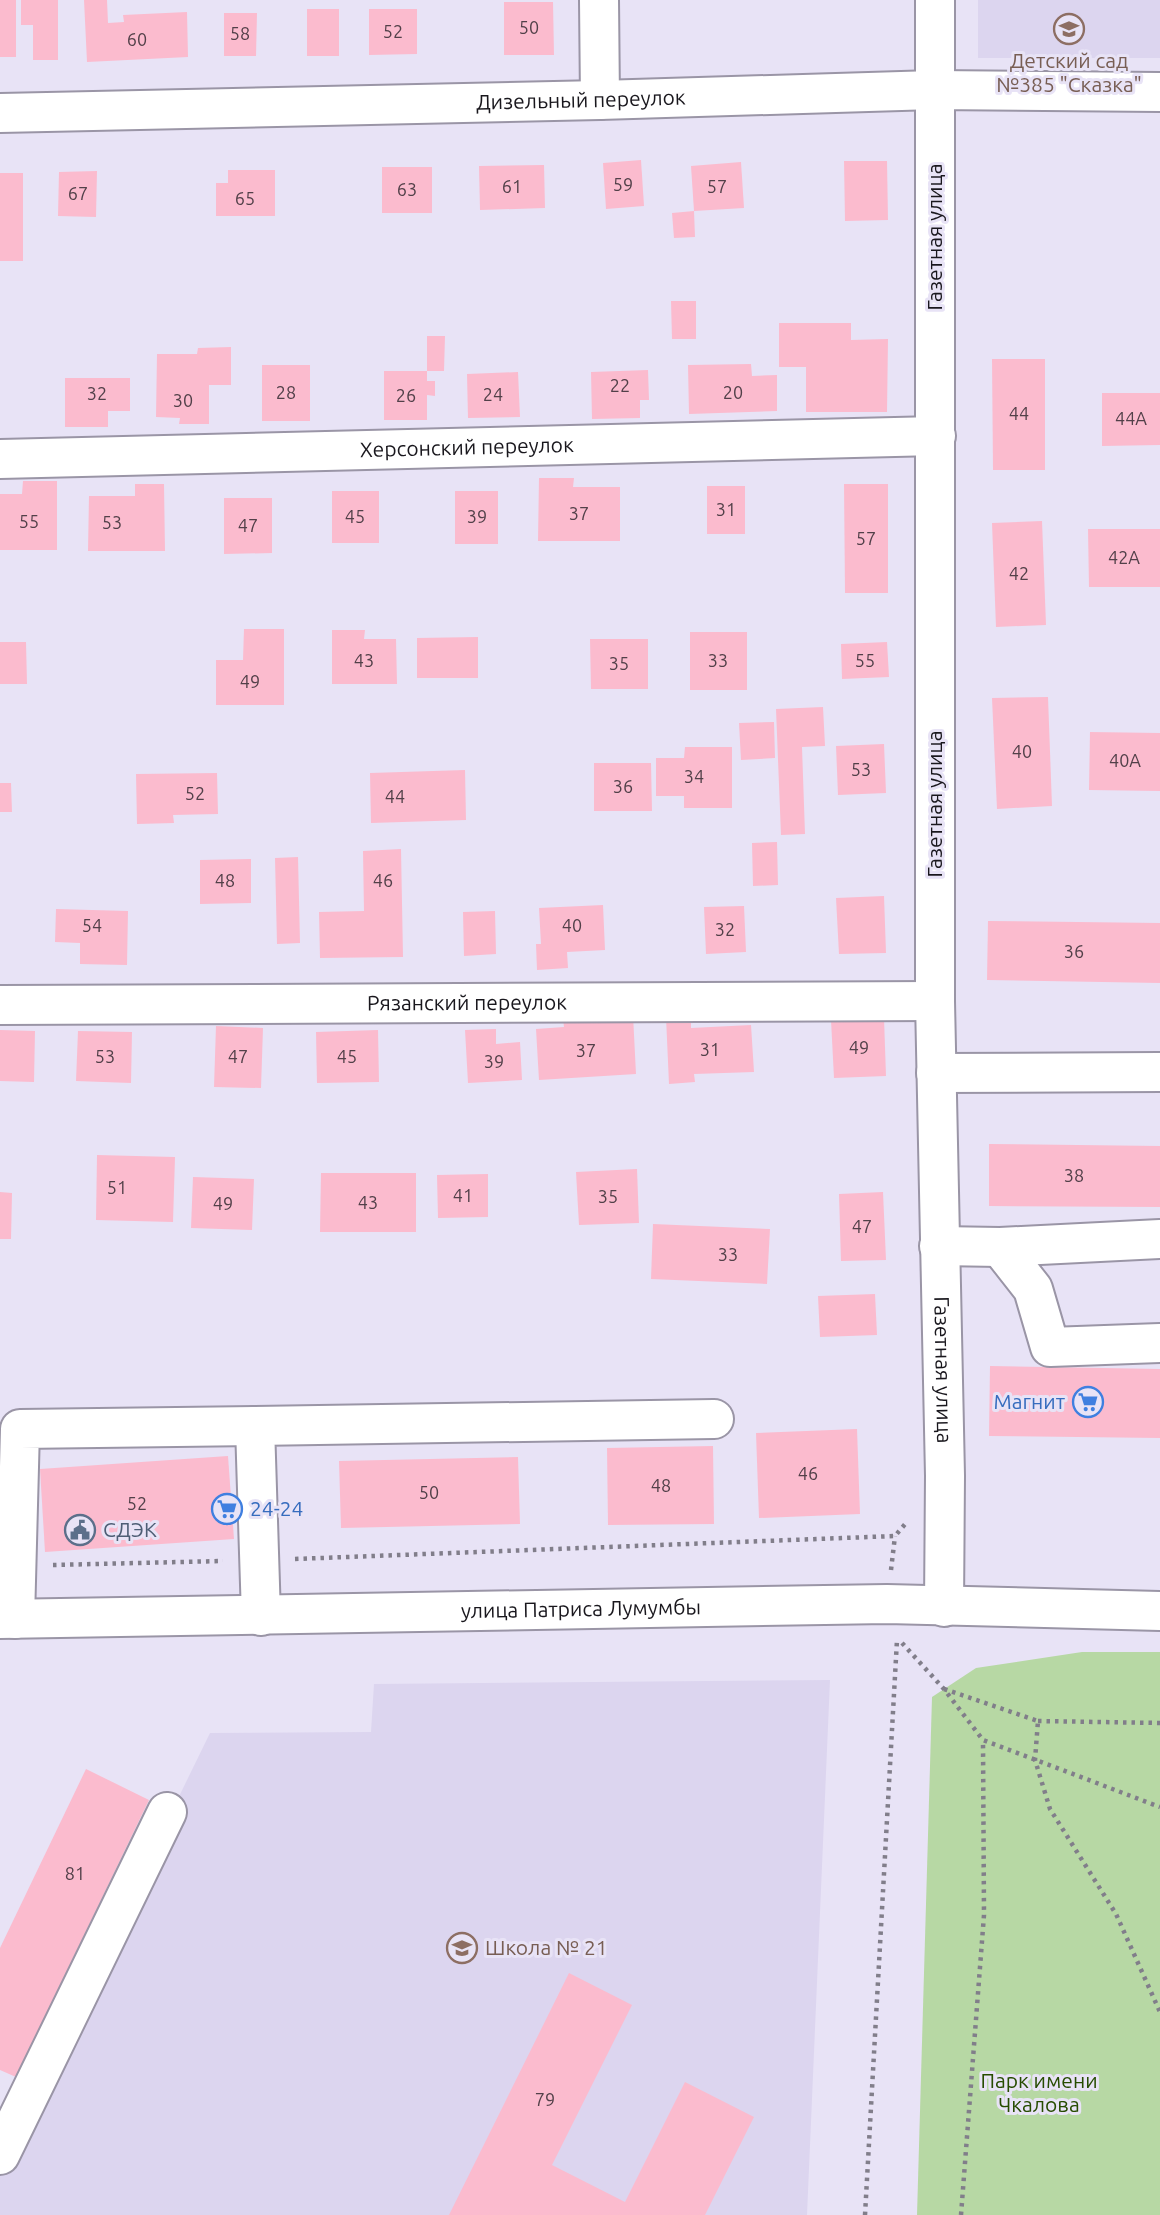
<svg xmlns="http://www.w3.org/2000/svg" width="1160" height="2215" font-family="Ubuntu,sans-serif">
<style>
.built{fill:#dcd5ef}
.green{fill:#b7d8a4}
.building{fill:#fbbbce}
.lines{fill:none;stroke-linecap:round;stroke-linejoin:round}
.minor-casing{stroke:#9a95a6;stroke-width:42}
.path{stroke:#817e8a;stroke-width:4.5;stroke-dasharray:3.5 5;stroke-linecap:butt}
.minor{stroke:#fff;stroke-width:38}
.labels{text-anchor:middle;stroke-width:6;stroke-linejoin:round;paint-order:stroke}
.number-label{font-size:18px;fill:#524049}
.education-label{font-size:21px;fill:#785e54;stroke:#e8e3f6}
.street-label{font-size:21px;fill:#19171d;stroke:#e8e3f6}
.shop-label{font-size:21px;fill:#366cbe;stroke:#e8e3f6;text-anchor:end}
.service-label{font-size:21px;fill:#4e5e75;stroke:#e8e3f6;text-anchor:start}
.park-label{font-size:21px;fill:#264c00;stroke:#e8e3f6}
</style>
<rect width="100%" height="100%" fill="#e8e3f6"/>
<g class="built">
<rect x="978" y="0" width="182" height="58"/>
<path d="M830,1680l-23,535h-807v-52l210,-430 161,-1 3,-48z"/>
</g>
<path class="green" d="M1082,1652h78v563h-243l15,-518 44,-29z"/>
<g class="building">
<rect x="0" y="0" width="16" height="57"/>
<path d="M21,0h37v60h-25v-35h-12z"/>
<path d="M84,0h23l1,23 16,-1 -1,-7 64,-3 1,45 -101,5z"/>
<path d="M504,2h49l1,53h-50z"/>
<rect x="307" y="9" width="32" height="47"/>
<path d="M369,9h48v45l-48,1z"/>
<path d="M224,13h33l-1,43h-32z"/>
<path d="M641,160l3,46 -38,3 -3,-46z"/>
<path d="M844,161h43l1,59 -43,1z"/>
<path d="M741,162l3,46 -50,3 -3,-45z"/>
<path d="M544,165l1,43 -65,2 -1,-44z"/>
<rect x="382" y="167" width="50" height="46"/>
<path d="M228,170h47v46h-59v-33h12z"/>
<path d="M97,171l-1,46 -38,-1 1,-44z"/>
<rect x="0" y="173" width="23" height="88"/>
<path d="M694,211l1,26 -21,1 -2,-25z"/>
<path d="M671,301h25v38h-24z"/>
<path d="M779,323h72v17l37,-1 -1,73h-81v-45h-27z"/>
<path d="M427,336h18l-1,35h-17z"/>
<path d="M231,347v38h-22v39h-30l1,-6 -24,-1 1,-63h40l1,-6z"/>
<path d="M992,359h53v111h-52z"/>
<path d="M751,364l1,12 25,-1v36l-88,3 -1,-49z"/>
<rect x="262" y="365" width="48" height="56"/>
<path d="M648,370l1,30h-9v18l-48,1 -1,-47z"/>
<path d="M384,371h43v10h8v15l-8,-1v25h-43z"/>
<path d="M518,372l2,45 -52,1 -1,-44z"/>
<path d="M65,378h65v33h-22v16h-43z"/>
<path d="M1102,393h58v52l-58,1z"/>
<path d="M539,478h35l-1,9h47v54h-82z"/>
<path d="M23,481h34v69h-57v-56h22z"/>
<path d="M135,484h29l1,67h-77l1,-55h46z"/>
<path d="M844,484h44v109h-43z"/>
<rect x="707" y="486" width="38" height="48"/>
<rect x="332" y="491" width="47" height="52"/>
<rect x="455" y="491" width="43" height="53"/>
<path d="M224,498h48v55l-48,1z"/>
<path d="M1042,521l4,104 -50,2 -4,-104z"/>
<path d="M1088,529h72v58h-71z"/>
<path d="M244,629h40v76h-68v-45h27z"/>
<path d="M332,630h33l-1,9h32l1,45h-65z"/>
<rect x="690" y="632" width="57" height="58"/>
<path d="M478,637v41h-61v-40z"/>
<path d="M590,639h58v50h-57z"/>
<path d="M0,642h26l1,42h-27z"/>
<path d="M887,642l2,35 -47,2 -1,-35z"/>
<path d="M1048,697l4,109 -55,3 -5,-111z"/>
<path d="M823,707l2,39 -23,1 3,87 -24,1 -5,-126z"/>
<path d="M774,722l1,36 -34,2 -2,-37z"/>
<path d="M1090,732l70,1v58l-71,-1z"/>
<path d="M884,744l2,49 -48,2 -2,-49z"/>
<path d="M685,747h47v61h-48v-12h-28v-38h28z"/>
<path d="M594,763h57l1,48h-58z"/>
<path d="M465,770l1,50 -95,3 -1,-50z"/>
<path d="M217,773l1,41 -45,1 1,8 -37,1 -1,-50z"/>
<path d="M0,783h11l1,29h-12z"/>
<path d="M777,842l1,43 -25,1 -1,-43z"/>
<path d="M401,849l2,108 -83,1 -1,-46 45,-1 -1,-60z"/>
<path d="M298,857l2,86 -23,1 -2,-86z"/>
<path d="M251,859v44l-51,1v-44z"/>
<path d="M884,896l2,57 -47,1 -3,-56z"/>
<path d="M603,905l2,45 -38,2 1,16 -31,2 -1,-26h5l-2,-36z"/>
<path d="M744,906l2,46 -40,2 -2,-47z"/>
<path d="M56,909l72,2 -1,54 -47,-1v-21l-25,-1z"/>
<path d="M495,911l1,43 -32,2 -1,-44z"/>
<path d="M988,921l172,2v60l-173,-3z"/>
<path d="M633,1015l3,59 -97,6 -3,-51 28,-2 -1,-8z"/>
<path d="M691,1016v12l60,-3 3,47 -60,2 1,8 -26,2 -3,-67z"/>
<path d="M884,1018l2,58 -52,2 -3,-58z"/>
<path d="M216,1026l47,2 -2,60 -47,-1z"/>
<path d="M496,1029v15l24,-2 2,38 -54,3 -3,-53z"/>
<path d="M0,1030l35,1 -1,51 -34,-1z"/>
<path d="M378,1030l1,52 -62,1 -1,-51z"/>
<path d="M78,1031l54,1 -1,51 -55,-2z"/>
<path d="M989,1144l171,2v61l-171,-1z"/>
<path d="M97,1155l78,2 -2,65 -77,-2z"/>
<path d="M637,1169l2,54 -60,2 -3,-53z"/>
<path d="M321,1173h95v59h-96z"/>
<path d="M488,1174v43l-50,1 -1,-43z"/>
<path d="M193,1177l61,2 -2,51 -61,-2z"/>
<path d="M0,1192l12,1 -1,46h-11z"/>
<path d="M883,1192l3,68 -45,1 -2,-67z"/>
<path d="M653,1224l117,5 -3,55 -116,-5z"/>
<path d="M875,1294l2,41 -57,2 -2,-41z"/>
<path d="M990,1366l170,3v69l-171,-2z"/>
<path d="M857,1429l3,85 -101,4 -3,-85z"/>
<path d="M713,1446l1,78 -106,1 -1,-77z"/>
<path d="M228,1456l6,83 -189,13 -5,-83z"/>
<path d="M518,1457l2,67 -179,4 -2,-67z"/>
<path d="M86,1769l63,31 -133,277 -16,-7v-122z"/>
<path d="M569,1973l63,32 -80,160 73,37 60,-120 69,35 -49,98h-256z"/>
</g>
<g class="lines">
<g class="minor-casing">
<g id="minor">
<path d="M599,0l1,100"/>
<path id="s1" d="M935,0v1001l10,475 -1,131"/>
<path id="s2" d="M0,113l600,-13 334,-10 226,2"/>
<path id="s3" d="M0,459l936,-23"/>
<path id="s4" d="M0,1005l935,-4"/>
<path d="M936,1073l224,-1"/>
<path d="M939,1246l61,1 160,-8"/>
<path d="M1000,1247l33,42 17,58 110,-4"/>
<path d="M261,1616l-6,-190 459,-7"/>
<path id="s5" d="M0,1619l887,-15 273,7"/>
<path d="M15,1619l5,-190 235,-3"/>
<path d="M0,2155l167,-343"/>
</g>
</g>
<g class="path">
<path d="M295,1559l600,-23 11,-13"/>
<path d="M53,1565l170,-4"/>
<path d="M891,1570l4,-34"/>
<path d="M902,1643l42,46 39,51 177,67"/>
<path d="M944,1689l94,32 -3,39 15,49 66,105 44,98"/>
<path d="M1038,1721l122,2"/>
<path d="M865,2215l32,-575"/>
<path d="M961,2215l23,-300 -1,-175"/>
</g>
<use href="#minor" class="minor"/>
</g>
<defs>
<g id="school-ring" transform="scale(1.575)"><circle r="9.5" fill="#e8e3f6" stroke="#8d6e63" stroke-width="1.5"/><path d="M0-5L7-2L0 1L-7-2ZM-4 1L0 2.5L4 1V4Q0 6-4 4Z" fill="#8d6e63"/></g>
<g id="supermarket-ring" transform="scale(1.575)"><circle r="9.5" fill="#e8e3f6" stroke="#3f7fe0" stroke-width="1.5"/><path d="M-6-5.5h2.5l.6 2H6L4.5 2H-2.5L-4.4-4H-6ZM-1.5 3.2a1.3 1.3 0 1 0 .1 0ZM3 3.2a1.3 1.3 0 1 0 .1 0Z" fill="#3f7fe0"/></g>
<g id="civic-ring" transform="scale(1.575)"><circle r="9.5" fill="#e8e3f6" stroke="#5c6f8a" stroke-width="1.5"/><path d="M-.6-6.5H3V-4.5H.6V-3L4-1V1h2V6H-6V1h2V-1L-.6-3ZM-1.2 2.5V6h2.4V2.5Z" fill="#5c6f8a"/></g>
</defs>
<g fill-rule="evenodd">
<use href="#school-ring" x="1069" y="29"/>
<use href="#supermarket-ring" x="1088" y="1402"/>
<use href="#supermarket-ring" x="227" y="1509"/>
<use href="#civic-ring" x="80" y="1530"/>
<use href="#school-ring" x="462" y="1948"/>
</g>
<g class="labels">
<g class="number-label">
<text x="529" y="34">50</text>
<text x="393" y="38">52</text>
<text x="240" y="40">58</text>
<text x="137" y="46">60</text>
<text x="623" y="191">59</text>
<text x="512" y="193">61</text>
<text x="717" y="193">57</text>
<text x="407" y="196">63</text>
<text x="78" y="200">67</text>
<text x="245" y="205">65</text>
<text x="620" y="392">22</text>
<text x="286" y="399">28</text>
<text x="733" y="399">20</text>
<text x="97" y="400">32</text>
<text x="493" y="401">24</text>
<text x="406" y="402">26</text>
<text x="183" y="407">30</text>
<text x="1019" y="420">44</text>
<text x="1131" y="425">44А</text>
<text x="726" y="516">31</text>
<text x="579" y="520">37</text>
<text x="355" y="523">45</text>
<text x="477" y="523">39</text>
<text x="29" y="528">55</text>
<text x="112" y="529">53</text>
<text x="248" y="532">47</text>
<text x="866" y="545">57</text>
<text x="1124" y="564">42А</text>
<text x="1019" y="580">42</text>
<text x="364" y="667">43</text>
<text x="718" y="667">33</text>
<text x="865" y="667">55</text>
<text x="619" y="670">35</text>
<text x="250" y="688">49</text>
<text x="1022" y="758">40</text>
<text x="1125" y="767">40А</text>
<text x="861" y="776">53</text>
<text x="694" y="783">34</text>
<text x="623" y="793">36</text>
<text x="195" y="800">52</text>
<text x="395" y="803">44</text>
<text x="225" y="887">48</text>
<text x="383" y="887">46</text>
<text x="92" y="932">54</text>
<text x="572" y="932">40</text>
<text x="725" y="936">32</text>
<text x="1074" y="958">36</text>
<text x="859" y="1054">49</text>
<text x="710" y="1056">31</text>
<text x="586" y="1057">37</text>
<text x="105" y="1063">53</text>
<text x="238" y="1063">47</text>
<text x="347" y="1063">45</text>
<text x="494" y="1068">39</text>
<text x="1074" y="1182">38</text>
<text x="117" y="1194">51</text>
<text x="463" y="1202">41</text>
<text x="608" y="1203">35</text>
<text x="368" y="1209">43</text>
<text x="223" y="1210">49</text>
<text x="862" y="1233">47</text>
<text x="728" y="1261">33</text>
<text x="808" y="1480">46</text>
<text x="661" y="1492">48</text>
<text x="429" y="1499">50</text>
<text x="137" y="1510">52</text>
<text x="75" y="1880">81</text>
<text x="545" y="2106">79</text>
</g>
<g class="education-label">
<text x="1069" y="68">Детский сад<tspan x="1069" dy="24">№385 "Сказка"</tspan></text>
<text x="485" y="1955" text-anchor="start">Школа № 21</text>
</g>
<g class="street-label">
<text dy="7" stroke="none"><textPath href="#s2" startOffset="581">Дизельный переулок</textPath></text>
<text transform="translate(935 237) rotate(-90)" y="7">Газетная улица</text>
<text dy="7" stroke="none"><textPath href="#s3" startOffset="467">Херсонский переулок</textPath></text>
<text transform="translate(935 804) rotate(-90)" y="7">Газетная улица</text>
<text dy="7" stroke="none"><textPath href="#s4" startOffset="467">Рязанский переулок</textPath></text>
<text dy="7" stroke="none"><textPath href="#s1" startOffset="1370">Газетная улица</textPath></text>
<text dy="7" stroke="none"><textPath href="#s5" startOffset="581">улица Патриса Лумумбы</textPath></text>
</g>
<g class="shop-label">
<text x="1065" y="1409">Магнит</text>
<text x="250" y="1516" text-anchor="start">24-24</text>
</g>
<g class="service-label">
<text x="103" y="1537">СДЭК</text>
</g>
<g class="park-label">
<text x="1039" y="2088">Парк имени<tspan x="1039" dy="24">Чкалова</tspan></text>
</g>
</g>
</svg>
